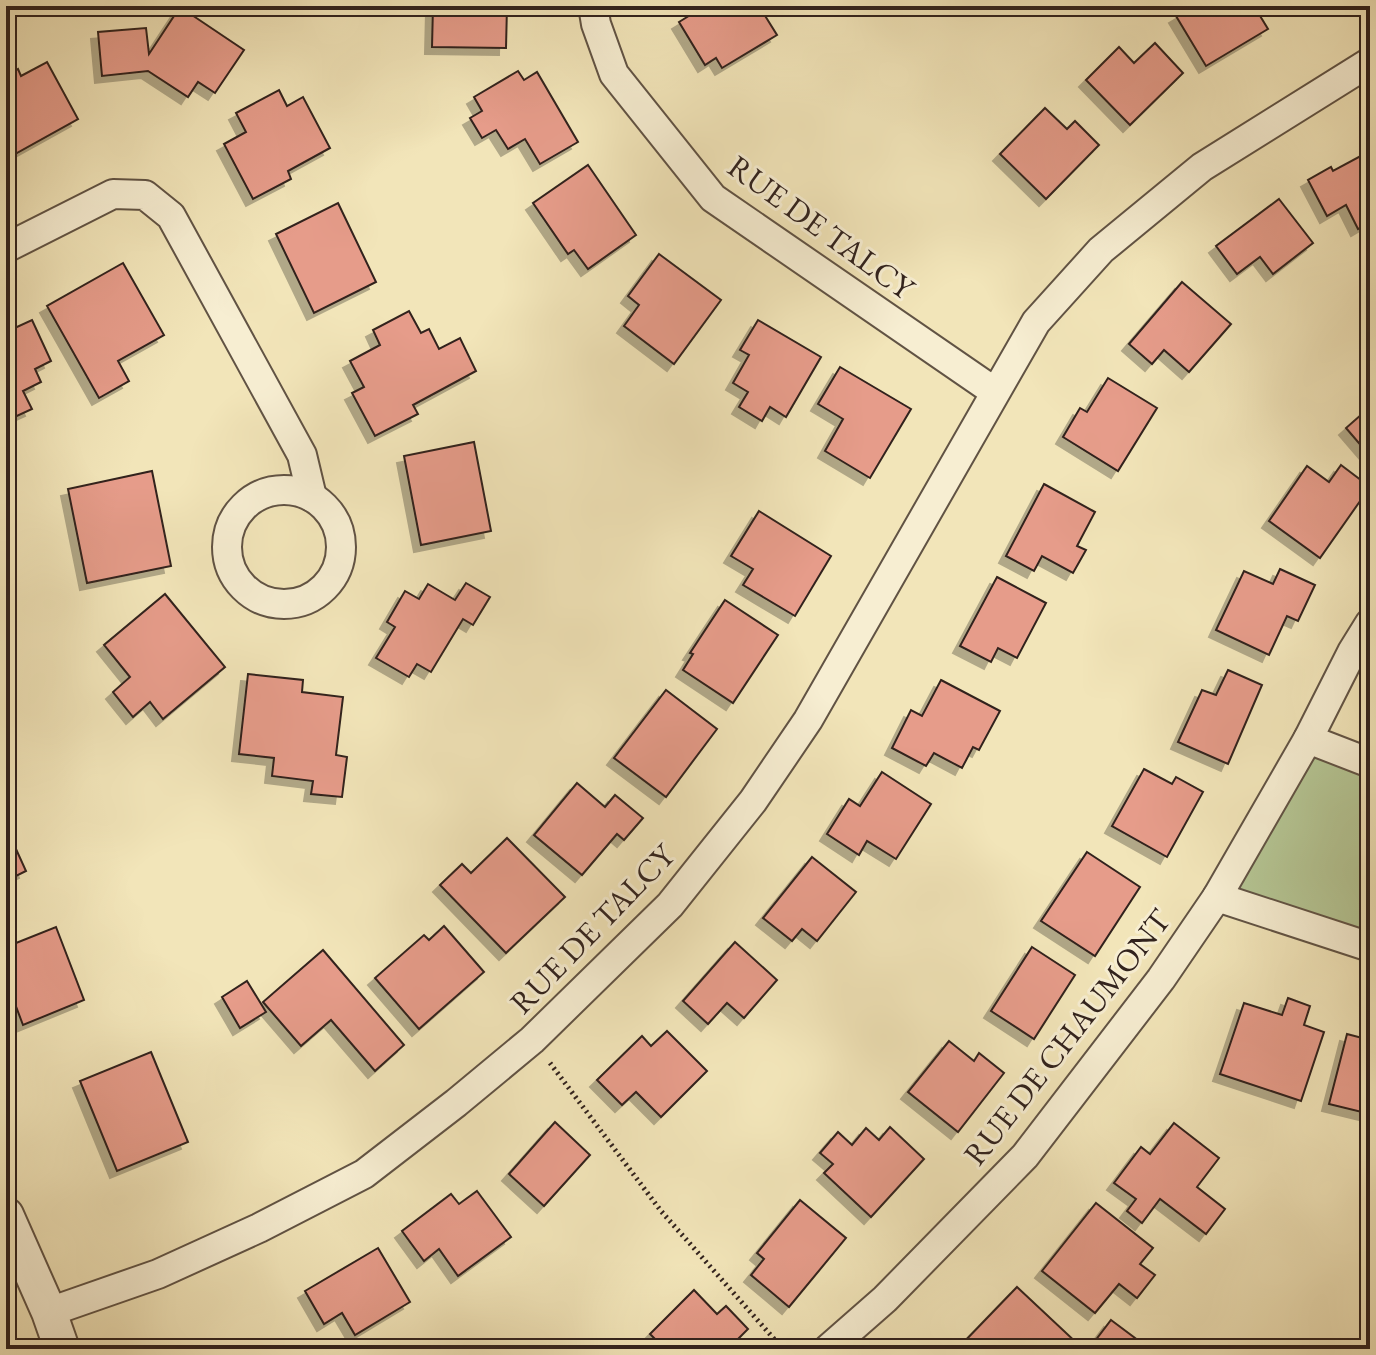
<svg xmlns="http://www.w3.org/2000/svg" width="1376" height="1355" font-family="'EB Garamond',serif">
<style>
.green{fill:#b5c694;stroke:#737458;stroke-width:2}
.building{fill:#e69c8a;stroke:#31221d;stroke-width:2;filter:url(#shadow)}
.lines{fill:none;stroke-linecap:round;stroke-linejoin:round}
.minor-casing{stroke:#615344;stroke-width:32}
.tertiary-casing{stroke:#615344;stroke-width:38}
.path{stroke:#31221d;stroke-width:5;stroke-dasharray:2 4;stroke-linecap:butt}
.minor{stroke:#f7eed2;stroke-width:28}
.tertiary{stroke:#f7eed2;stroke-width:34}
.labels{text-anchor:middle;stroke-width:6;stroke-linejoin:round;paint-order:stroke}
.street-label{font-size:32px;fill:#31221d;stroke:#f7eed2}
</style>
<defs>
<filter id="shadow"><feDropShadow dx="-7" dy="7" stdDeviation="0" flood-color="#0004"/></filter>
</defs>
<rect width="100%" height="100%" fill="#f2e5b9"/>
<filter id="stains"><feTurbulence type="fractalNoise" baseFrequency=".0025" numOctaves="4"/><feColorMatrix values="0 0 0 0 .2 0 0 0 0 .09 0 0 0 0 .02 0 0 0 .5 -.17"/></filter>
<radialGradient id="worn" r=".72"><stop offset=".6" stop-color="#630" stop-opacity="0"/><stop offset="1" stop-color="#630" stop-opacity=".3"/></radialGradient>
<path class="green" d="M1308,739l62,24v184l-153,-50z"/>
<g class="building">
<path d="M433,6h74l-1,42 -74,-1z"/>
<path d="M705,6h54l18,29 -55,33 -6,-10 -11,7 -26,-43z"/>
<path d="M1193,6h61l14,23 -62,37 -30,-50z"/>
<path d="M180,7l64,43 -29,43 -17,-11 -10,15 -40,-26 -46,5 -4,-44 48,-4 3,26z"/>
<path d="M1155,43l28,30 -53,52 -44,-45 33,-33 15,16z"/>
<path d="M47,62l31,57 -72,40v-83l12,-7 3,7z"/>
<path d="M518,71l6,9 13,-8 41,70 -38,22 -15,-25 -17,10 -12,-19 -14,8 -12,-20 12,-7 -8,-14z"/>
<path d="M279,90l8,16 16,-9 27,51 -42,23 3,8 -38,20 -29,-55 22,-12 -10,-19z"/>
<path d="M1045,108l22,21 8,-8 24,24 -53,54 -46,-45z"/>
<path d="M1370,151v71l-12,7 -12,-24 -19,11 -19,-36 23,-13 2,4z"/>
<path d="M588,165l48,70 -48,34 -14,-19 -6,4 -35,-51z"/>
<path d="M1279,199l34,44 -40,31 -13,-17 -23,17 -21,-28z"/>
<path d="M338,203l38,79 -62,31 -38,-79z"/>
<path d="M659,254l62,46 -47,64 -50,-38 15,-21 -11,-9z"/>
<path d="M123,263l41,72 -46,26 11,20 -30,17 -52,-92z"/>
<path d="M1182,282l49,42 -42,48 -25,-22 -12,14 -23,-20z"/>
<path d="M409,311l12,22 8,-4 10,20 21,-11 16,33 -63,34 5,9 -43,22 -23,-43 12,-6 -14,-26 30,-16 -7,-15z"/>
<path d="M32,320l19,41 -16,8 6,13 -18,9 9,18 -26,12v-89z"/>
<path d="M758,320l63,37 -35,60 -16,-10 -8,14 -23,-14 9,-15 -15,-9 16,-28 -9,-5z"/>
<path d="M840,367l71,42 -41,69 -45,-27 18,-32 -25,-15z"/>
<path d="M1108,378l49,30 -39,63 -55,-34 17,-29 7,4z"/>
<path d="M1370,407v49l-24,-28z"/>
<path d="M474,442l17,89 -70,14 -17,-89z"/>
<path d="M1341,465l29,22 -50,71 -51,-37 38,-55 22,16z"/>
<path d="M152,471l19,95 -84,17 -19,-94z"/>
<path d="M1044,484l51,28 -18,34 9,4 -13,23 -31,-17 -8,15 -28,-15z"/>
<path d="M759,511l72,45 -36,60 -52,-31 10,-16 -22,-13z"/>
<path d="M1280,569l35,16 -17,36 -11,-5 -18,39 -53,-25 28,-59 29,13z"/>
<path d="M997,577l49,26 -29,55 -19,-10 -7,14 -31,-16z"/>
<path d="M466,583l24,14 -17,28 -10,-6 -32,53 -14,-8 -8,13 -33,-19 19,-31 -8,-5 18,-31 14,8 9,-15 27,16z"/>
<path d="M165,594l60,73 -62,52 -13,-17 -17,15 -20,-25 17,-15 -26,-32z"/>
<path d="M725,600l53,35 -45,68 -50,-33 10,-16 -3,-1z"/>
<path d="M1228,670l34,15 -34,79 -50,-22 24,-52 14,5z"/>
<path d="M248,674l55,6 -1,12 41,5 -7,58 11,2 -5,40 -31,-3 2,-13 -41,-5 2,-18 -35,-4z"/>
<path d="M941,680l59,31 -21,39 -6,-3 -11,21 -28,-15 -8,13 -34,-18 19,-38 11,6z"/>
<path d="M666,690l51,39 -51,68 -52,-39z"/>
<path d="M1144,769l28,15 4,-7 27,15 -36,65 -55,-31z"/>
<path d="M882,772l49,32 -35,55 -29,-18 -8,14 -32,-21 22,-35 11,7z"/>
<path d="M577,783l28,24 10,-12 28,23 -19,22 -7,-6 -35,41 -48,-40z"/>
<path d="M6,827l20,44 -20,10z"/>
<path d="M507,838l58,59 -59,56 -66,-68 22,-21 9,9z"/>
<path d="M1087,852l53,35 -45,69 -54,-35z"/>
<path d="M812,857l44,35 -39,49 -15,-12 -10,12 -29,-23z"/>
<path d="M444,926l40,46 -65,57 -44,-51 49,-43 5,5z"/>
<path d="M56,927l28,73 -61,25 -17,-45v-33z"/>
<path d="M735,942l42,38 -33,38 -17,-15 -19,21 -25,-23z"/>
<path d="M1032,947l43,28 -41,64 -43,-28z"/>
<path d="M323,950l81,95 -29,26 -44,-51 -30,26 -38,-44z"/>
<path d="M247,981l19,31 -26,16 -18,-31z"/>
<path d="M1288,998l22,8 -6,19 20,7 -23,69 -81,-27 24,-71 38,12z"/>
<path d="M667,1031l40,40 -46,46 -25,-25 -14,13 -25,-25 45,-44 9,10z"/>
<path d="M1347,1034l23,6v74l-41,-10z"/>
<path d="M949,1041l25,20 5,-8 25,20 -46,59 -50,-40z"/>
<path d="M151,1052l37,90 -71,29 -37,-90z"/>
<path d="M555,1122l35,33 -46,51 -35,-32z"/>
<path d="M1174,1123l45,35 -22,29 28,22 -19,25 -46,-35 -18,24 -15,-12 9,-12 -22,-16 27,-36 9,7z"/>
<path d="M890,1127l34,32 -53,58 -47,-44 9,-9 -13,-11 18,-21 14,13 14,-17 13,12z"/>
<path d="M477,1191l34,46 -53,39 -19,-27 -15,12 -22,-30 49,-37 8,10z"/>
<path d="M800,1200l46,38 -57,69 -38,-32 13,-16 -7,-6z"/>
<path d="M1096,1203l57,45 -13,16 15,11 -18,23 -18,-14 -24,29 -53,-42z"/>
<path d="M378,1248l32,54 -55,33 -13,-22 -18,11 -19,-33z"/>
<path d="M1017,1287l63,59 -3,3h-112l-4,-4z"/>
<path d="M694,1290l23,24 9,-8 22,23 -20,20h-63l-15,-15z"/>
<path d="M1111,1320l28,21 -6,8h-27l-11,-8z"/>
</g>
<g class="lines">
<g class="minor-casing">
<g id="minor">
<path d="M593,6l3,18 18,50 99,124 282,194"/>
<path d="M6,248l107,-54 32,1 26,21 131,239 10,42"/>
<circle cx="284" cy="547" r="57"/>
<path d="M1308,739l62,24"/>
<path d="M1217,897l153,50"/>
<path d="M49,1312l109,-38 101,-46 105,-54 92,-71 76,-63 138,-135 83,-104 55,-81 228,-398 65,-72 101,-83 168,-105"/>
<path d="M828,1349l57,-50 140,-143 136,-177 56,-82 91,-158 44,-87 18,-29"/>
</g>
</g>
<g class="tertiary-casing">
<path id="tertiary" d="M6,1215l43,97 13,37"/>
</g>
<path class="path" d="M550,1063l111,148 122,138"/>
<use href="#minor" class="minor"/>
<use href="#tertiary" class="tertiary"/>
</g>
<g class="labels">
<g class="street-label">
<text transform="translate(821 227) rotate(36)" y="11">RUE DE TALCY</text>
<text transform="translate(592 929) rotate(-46)" y="11">RUE DE TALCY</text>
<text transform="translate(1067 1037) rotate(-52)" y="11">RUE DE CHAUMONT</text>
</g>
</g>
<rect width="1376" height="1355" fill="none" stroke="#f2e5b9" stroke-width="32"/>
<rect x="8" y="8" width="1360" height="1339" fill="none" stroke="#31221d" stroke-width="4"/>
<rect x="16" y="16" width="1344" height="1323" fill="none" stroke="#31221d" stroke-width="2"/>
<rect width="100%" height="100%" filter="url(#stains)"/>
<rect width="100%" height="100%" fill="url(#worn)"/>
</svg>
